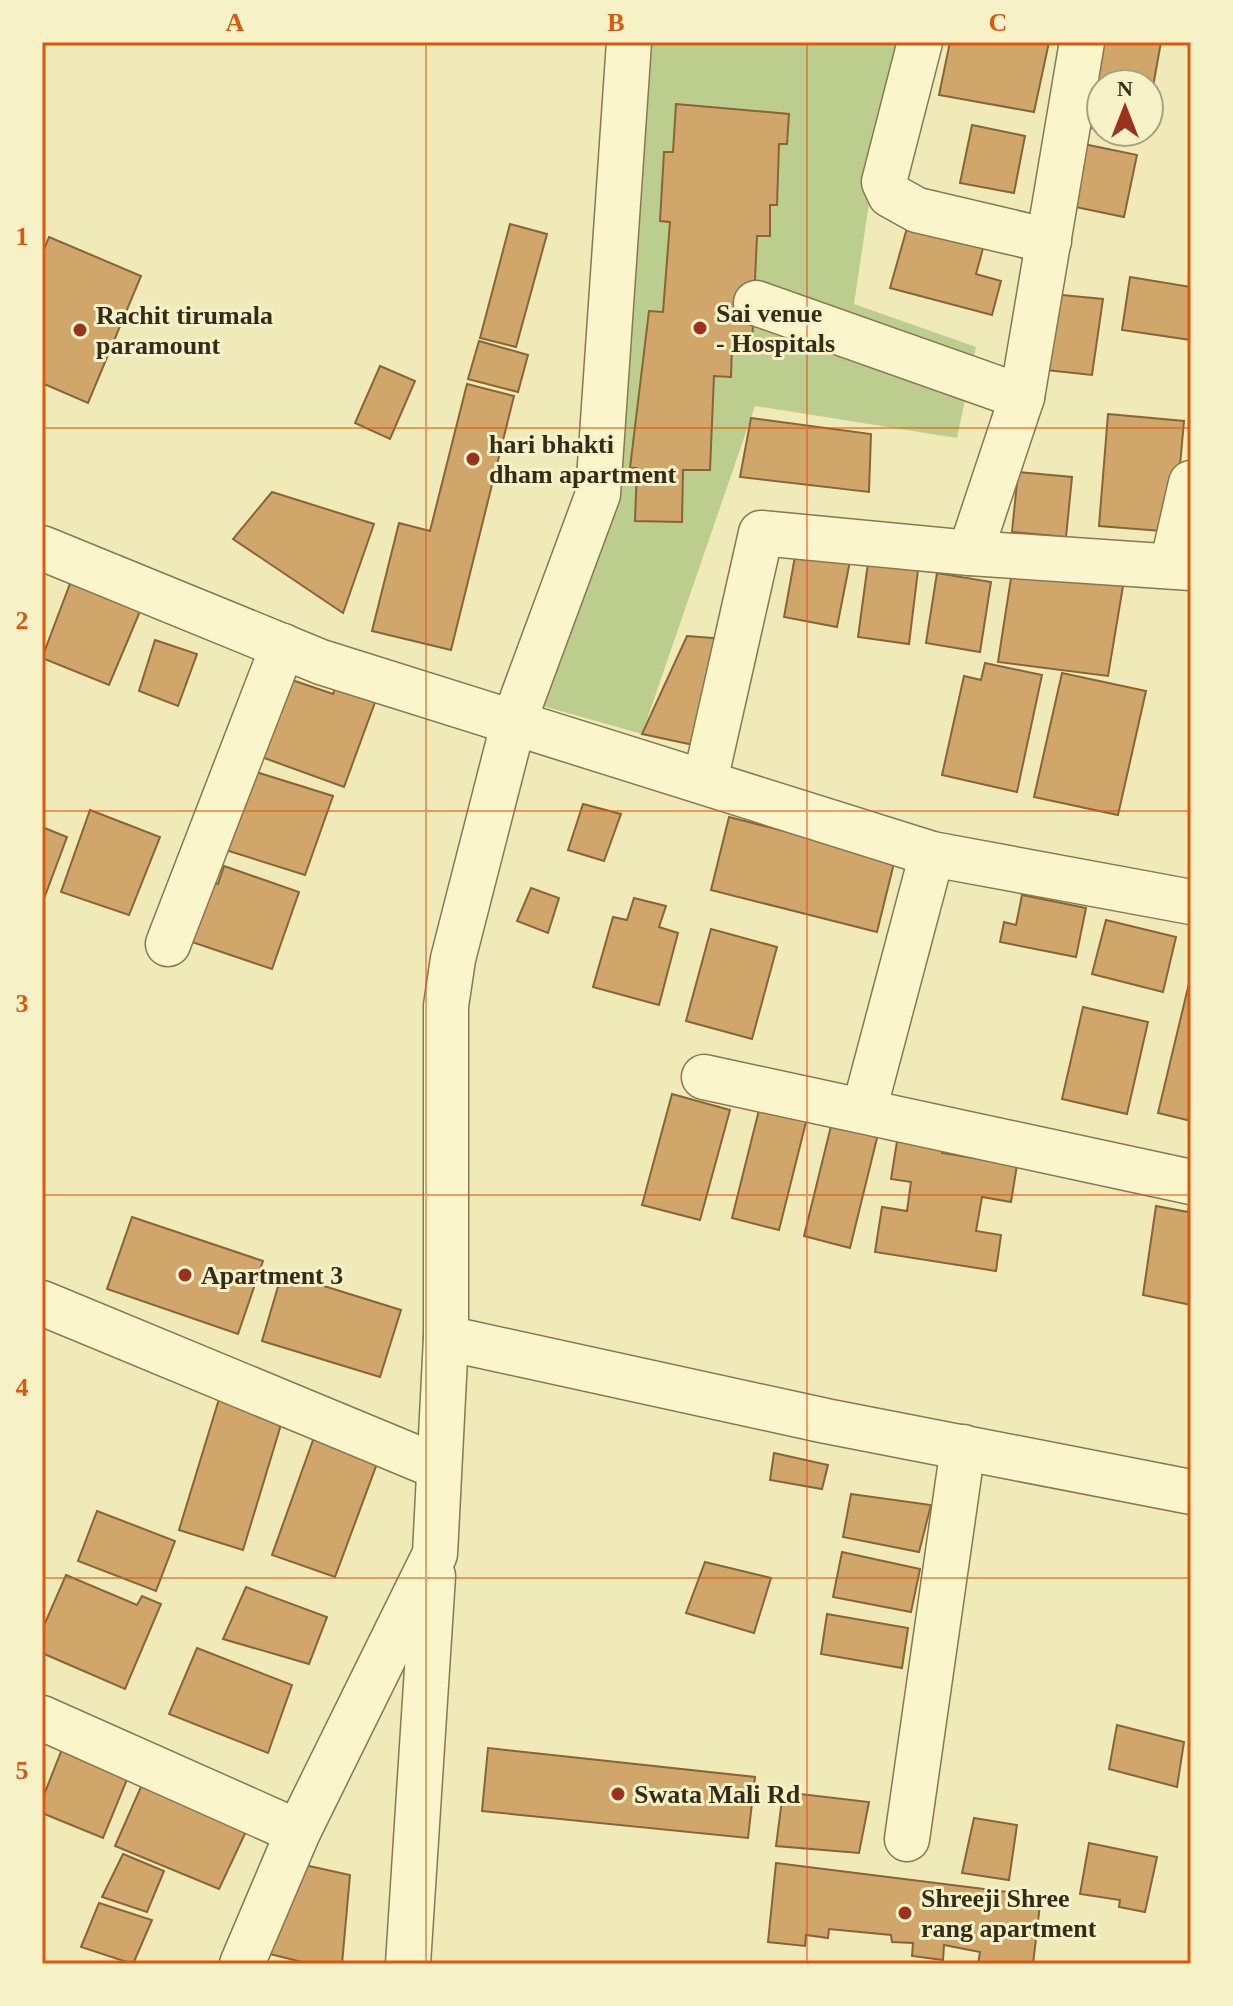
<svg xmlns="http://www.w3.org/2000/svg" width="1233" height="2006" font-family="'Times New Roman',serif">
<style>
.green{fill:#bcce8d}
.building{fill:#d1a66b;stroke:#886437;stroke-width:2}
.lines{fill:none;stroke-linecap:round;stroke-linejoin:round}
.minor-casing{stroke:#877753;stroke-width:47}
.minor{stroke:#fbf5cc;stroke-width:44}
.grid{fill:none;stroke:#df570d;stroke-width:2;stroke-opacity:0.55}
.poi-dot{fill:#9a321f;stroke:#f7f1c8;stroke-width:3}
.labels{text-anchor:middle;stroke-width:6;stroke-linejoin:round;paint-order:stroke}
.poi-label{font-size:26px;font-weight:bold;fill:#352b19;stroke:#f7f1c8;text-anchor:start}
.neatline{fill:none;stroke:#df570d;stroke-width:3}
.grid-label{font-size:26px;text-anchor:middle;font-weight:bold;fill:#df570d}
</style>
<rect width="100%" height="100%" fill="#f0e9b8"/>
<path class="green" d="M636,42h265l-17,60 -30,202 122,43 -19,91 -202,-32 -113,328 -99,-28 54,-173z"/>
<g class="building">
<path d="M950,42h99l-15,70 -95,-17z"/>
<path d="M1094,42h67l-12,67v-25h-48v46l-21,-4z"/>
<path d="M676,104l113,10 -2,30h-8l-2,61h-7v31h-13l-5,110 -20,-2 -1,33 -17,-1 -4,94h-27l-1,52 -47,-1 2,-53h-7l19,-157 14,1 7,-90 -10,-1 4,-69h9z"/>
<path d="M972,125l53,11 -11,57 -54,-10z"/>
<path d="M1115,132h30l-1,5z"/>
<path d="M1079,143l58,12 -13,62 -58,-12z"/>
<path d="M909,221l76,20 -9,33 25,7 -9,34 -102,-27z"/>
<path d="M510,224l37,10 -31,113 -36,-9z"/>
<path d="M49,237l92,39 -53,127 -46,-20v-129z"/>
<path d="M1130,277l61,10v53l-69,-10z"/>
<path d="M1051,294l52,5 -11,76 -55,-6z"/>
<path d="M479,341l49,14 -10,37 -50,-13z"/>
<path d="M380,366l35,15 -25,58 -35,-16z"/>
<path d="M467,384l47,12 -63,254 -79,-19 27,-108 31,8z"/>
<path d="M1108,414l76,7 -10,111 -75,-6z"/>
<path d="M751,418l120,16 -2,58 -129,-15z"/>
<path d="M1018,472l54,5 -6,60 -54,-5z"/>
<path d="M272,492l102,32 -31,89 -110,-74z"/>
<path d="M796,551l54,10 -13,66 -53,-10z"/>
<path d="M868,563l50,7 -9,74 -51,-7z"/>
<path d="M1013,565l111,15 -16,96 -110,-14z"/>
<path d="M937,573l54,9 -11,70 -54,-9z"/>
<path d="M71,581l70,28 -32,76 -67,-27z"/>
<path d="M687,636l38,3 -22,108 -61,-13z"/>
<path d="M155,640l42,14 -19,52 -39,-15z"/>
<path d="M985,663l57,12 -25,117 -75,-17 22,-99 17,4z"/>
<path d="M1062,673l84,18 -28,124 -84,-18z"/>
<path d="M338,679l40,15 -34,93 -99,-36 47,-71 41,14z"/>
<path d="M243,768l90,28 -28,79 -92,-29z"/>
<path d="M583,804l38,10 -17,47 -36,-11z"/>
<path d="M90,810l70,27 -31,78 -68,-23z"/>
<path d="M729,817l166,42 -18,73 -166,-42z"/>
<path d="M42,827l25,10 -25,67z"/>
<path d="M224,866l75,26 -27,77 -95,-32 23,-58 18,5z"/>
<path d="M531,888l28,10 -11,35 -31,-12z"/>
<path d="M1022,895l64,13 -10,49 -76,-15 4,-20 12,3z"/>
<path d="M634,898l32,8 -7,21 19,6 -19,72 -66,-18 20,-70 14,3z"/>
<path d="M1106,920l70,17 -13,55 -71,-18z"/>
<path d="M711,929l66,18 -25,92 -66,-18z"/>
<path d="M1191,975v146l-33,-8z"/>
<path d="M1083,1007l65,15 -21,92 -65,-15z"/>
<path d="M672,1094l58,16 -30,110 -58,-15z"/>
<path d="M762,1098l47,12 -30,120 -47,-12z"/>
<path d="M832,1122l46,12 -28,114 -46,-12z"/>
<path d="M898,1135l45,8 -1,10 75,12 -6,37 -29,-5 -6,34 25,4 -5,36 -121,-19 7,-45 25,4 4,-29 -20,-3z"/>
<path d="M1191,1195v110l-48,-10 13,-89 32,6z"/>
<path d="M132,1217l131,44 -25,73 -131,-45z"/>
<path d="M282,1273l119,37 -21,67 -118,-36z"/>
<path d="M219,1399l64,19 -40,132 -64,-20z"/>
<path d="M318,1426l64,24 -47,127 -63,-22z"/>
<path d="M774,1453l54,12 -6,24 -52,-9z"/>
<path d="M851,1494l80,11 -12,47 -76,-15z"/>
<path d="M97,1511l78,30 -19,50 -78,-30z"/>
<path d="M842,1552l78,17 -9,43 -78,-15z"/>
<path d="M705,1562l66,16 -17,55 -68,-20z"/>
<path d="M66,1575l71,30 5,-9 19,8 -36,85 -83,-36v-23z"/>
<path d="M246,1587l81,30 -18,47 -86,-25z"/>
<path d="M827,1614l81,14 -6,40 -81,-14z"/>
<path d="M197,1648l95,37 -24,68 -99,-39z"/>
<path d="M1117,1725l67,17 -7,45 -68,-18z"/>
<path d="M64,1744l66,28 -27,66 -61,-25v-13z"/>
<path d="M488,1748l267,29 -7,61 -266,-27z"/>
<path d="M144,1780l105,45 -30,64 -104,-43z"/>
<path d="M783,1792l86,10 -10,51 -83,-7z"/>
<path d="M974,1818l43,7 -8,55 -47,-7z"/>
<path d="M1089,1843l68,14 -12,55 -26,-5 1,-7 -40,-6z"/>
<path d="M123,1854l41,17 -17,41 -45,-15z"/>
<path d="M776,1863l265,33 -8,68h-55l2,-12 -36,-7 -1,15 -31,-4 1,-13 -21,-1 -1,-7 -62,-6 -1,9 -22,-3 -1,11 -37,-4z"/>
<path d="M300,1864l50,11 -8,89h-32l-48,-12z"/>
<path d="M99,1903l53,17 -19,44 -52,-17z"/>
</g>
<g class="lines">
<g class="minor-casing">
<g id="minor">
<path d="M920,42l-36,140 6,13 27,15 132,31"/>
<path d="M756,303l266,94"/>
<path d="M42,548l279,114 611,192 259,48"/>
<path d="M970,553l52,-156 60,-355"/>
<path d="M1172,566l19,-83"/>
<path d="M705,781l56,-248 209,20 221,15"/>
<path d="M168,944l115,-298"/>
<path d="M704,1077l487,105"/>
<path d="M864,1110l68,-256"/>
<path d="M42,1303l396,164"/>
<path d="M446,1338l380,83 365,71"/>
<path d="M42,1718l256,114"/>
<path d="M907,1839l56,-392"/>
<path d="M242,1964l56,-132 137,-278 11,-216v-332l7,-47 61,-238 84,-227 31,-452"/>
<path d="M408,1964l25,-388"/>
</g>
</g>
<use href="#minor" class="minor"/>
</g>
<path class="grid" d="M426,42v1922M807,42v1922M42,428h1149M42,811h1149M42,1195h1149M42,1578h1149"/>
<g class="poi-dot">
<circle cx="700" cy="328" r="8"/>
<circle cx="80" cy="330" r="8"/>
<circle cx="473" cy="459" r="8"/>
<circle cx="185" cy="1275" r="8"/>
<circle cx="618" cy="1794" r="8"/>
<circle cx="905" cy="1913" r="8"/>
</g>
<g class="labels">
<g class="poi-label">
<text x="716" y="322">Sai venue<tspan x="716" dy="30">- Hospitals</tspan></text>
<text x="96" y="324">Rachit tirumala<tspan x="96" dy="30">paramount</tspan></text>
<text x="489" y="453">hari bhakti<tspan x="489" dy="30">dham apartment</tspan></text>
<text x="201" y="1284">Apartment 3</text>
<text x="634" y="1803">Swata Mali Rd</text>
<text x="921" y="1907">Shreeji Shree<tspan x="921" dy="30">rang apartment</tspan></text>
</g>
</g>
<rect width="1233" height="2006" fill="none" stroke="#f7f1c8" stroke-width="88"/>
<g transform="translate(1125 108)"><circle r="38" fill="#f7f1c8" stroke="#a9a282" stroke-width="2"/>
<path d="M0-6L14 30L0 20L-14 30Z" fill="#9a321f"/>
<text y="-12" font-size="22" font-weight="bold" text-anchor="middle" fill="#352b19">N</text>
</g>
<rect x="44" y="44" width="1145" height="1918" class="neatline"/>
<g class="grid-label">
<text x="235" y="31">A</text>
<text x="616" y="31">B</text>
<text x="998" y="31">C</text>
<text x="22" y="245">1</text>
<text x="22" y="629">2</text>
<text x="22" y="1012">3</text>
<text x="22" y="1396">4</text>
<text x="22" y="1779">5</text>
</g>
</svg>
